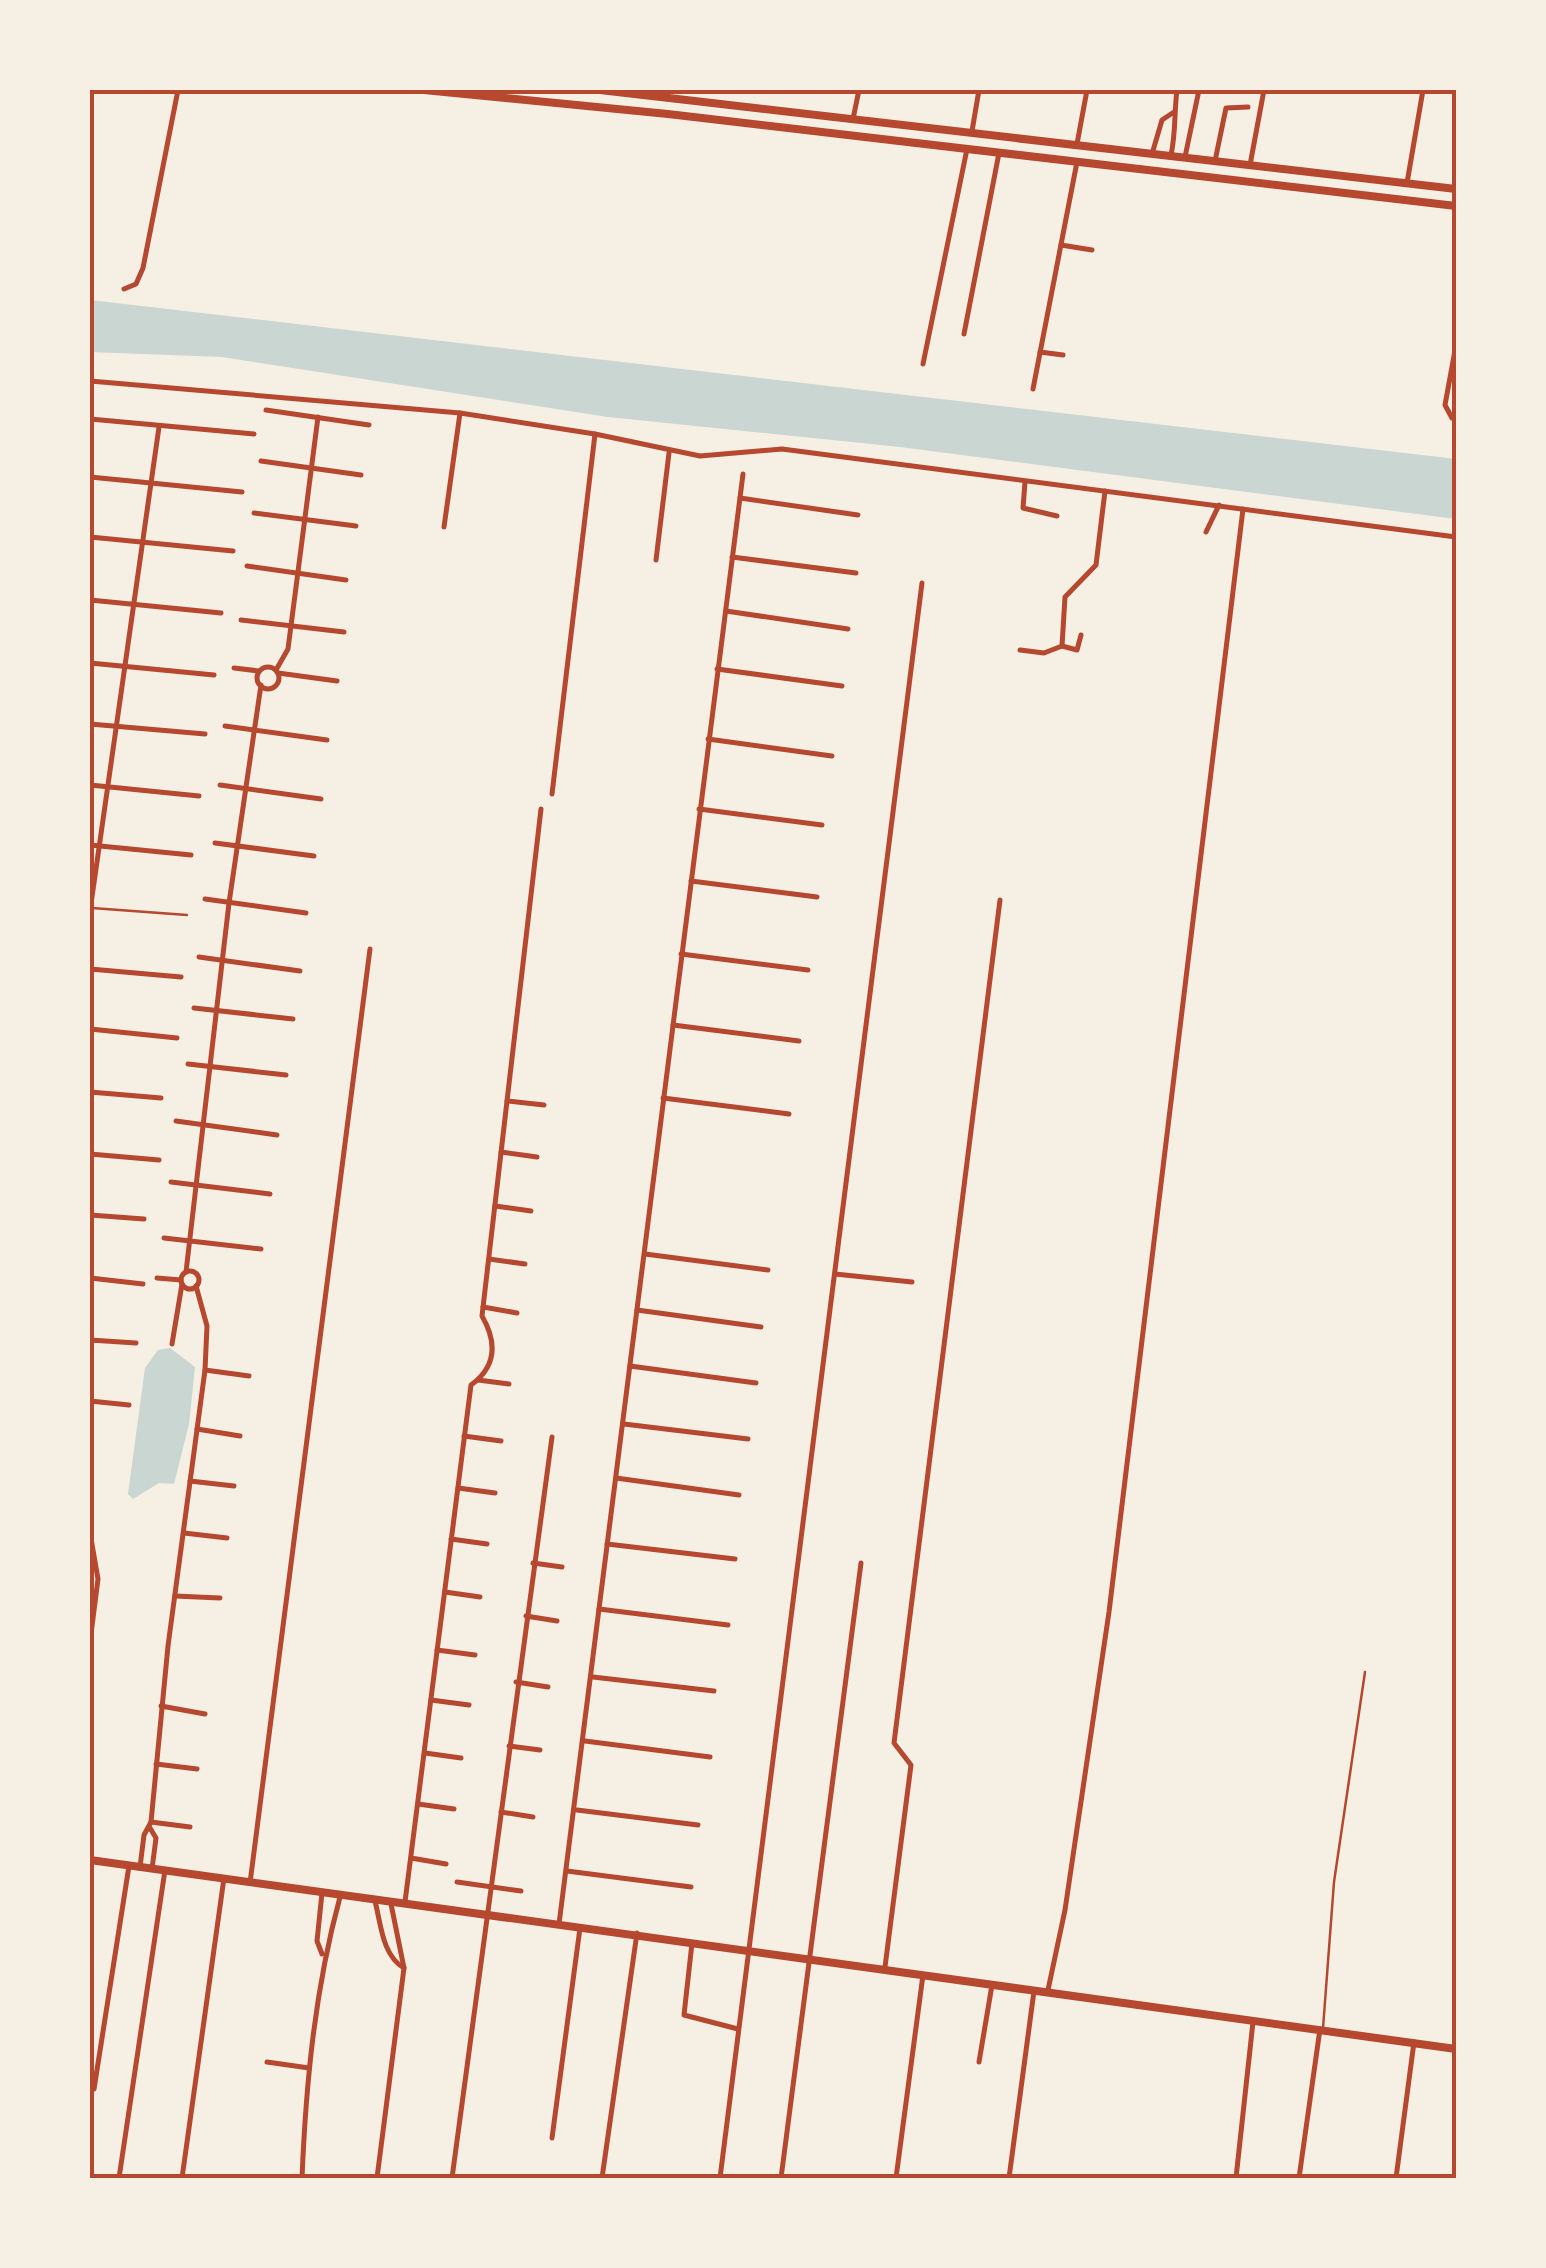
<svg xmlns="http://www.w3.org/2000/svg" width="1546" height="2268" font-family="Poppins,sans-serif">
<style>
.water{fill:#c9d6d2}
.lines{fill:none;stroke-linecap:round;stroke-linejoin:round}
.service{stroke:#b5482f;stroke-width:2.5}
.minor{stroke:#b5482f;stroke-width:5}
.secondary{stroke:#b5482f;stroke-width:8}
.neatline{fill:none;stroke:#b5482f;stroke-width:4}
</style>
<rect width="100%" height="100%" fill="#f6efe4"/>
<g class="water">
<path d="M90,300l1366,159v60l-556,-72 -292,-30 -386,-60 -132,-5z"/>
<path d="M170,1348l25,19 -6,57 -15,60 -15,-1 -26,16 -5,-5 17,-126 13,-18z"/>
</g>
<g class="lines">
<g class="service">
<path d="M92,908l95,7"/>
<path d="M1323,2028l11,-146 31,-210"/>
</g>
<g class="minor">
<path d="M853,119l6,-29"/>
<path d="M972,131l7,-41"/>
<path d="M1077,144l10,-54"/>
<path d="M1152,154l10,-34 12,-8"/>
<path d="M1171,155c5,-23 3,-42 6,-65"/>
<path d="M1185,157l14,-67"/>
<path d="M1215,161l11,-53 22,-1"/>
<path d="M1250,165l14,-75"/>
<path d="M1407,183l16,-93"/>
<path d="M1061,245l31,5"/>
<path d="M124,289l12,-5 7,-16 35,-178"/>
<path d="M964,334l35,-181"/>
<path d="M1040,352l23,3"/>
<path d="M923,364l44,-215"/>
<path d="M90,381l370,32 135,21 105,22 82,-7 674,88"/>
<path d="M1033,389l44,-227"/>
<path d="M266,410l103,15"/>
<path d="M1452,418l-7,-13 11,-60"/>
<path d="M90,419l164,15"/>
<path d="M261,461l100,14"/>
<path d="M90,477l152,15"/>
<path d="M1025,482l-2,26 34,8"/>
<path d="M740,498l118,17"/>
<path d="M254,513l102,13"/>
<path d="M444,527l16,-114"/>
<path d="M1206,532l13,-27"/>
<path d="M90,537l143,14"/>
<path d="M732,557l124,16"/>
<path d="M656,560l13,-107"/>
<path d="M247,566l99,14"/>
<path d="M90,600l131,13"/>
<path d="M726,611l122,18"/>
<path d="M241,620l103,12"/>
<path d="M1081,635l-4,15 -15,-4 3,-49 31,-32 9,-74"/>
<path d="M1020,650l24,3 18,-7"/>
<path d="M90,663l124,12"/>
<circle cx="268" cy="678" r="11"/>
<path d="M234,668l25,3"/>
<path d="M717,669l125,17"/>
<path d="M276,670l12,-21 30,-232"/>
<path d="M278,673l59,8"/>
<path d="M90,724l115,10"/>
<path d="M225,726l102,14"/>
<path d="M708,739l124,17"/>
<path d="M90,785l109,11"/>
<path d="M220,785l101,14"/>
<path d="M552,794l43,-360"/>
<path d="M699,809l123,16"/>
<path d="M215,843l99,13"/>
<path d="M90,845l101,10"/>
<path d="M691,881l126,16"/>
<path d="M205,899l101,14"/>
<path d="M90,911l69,-484"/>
<path d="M681,954l127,16"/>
<path d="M199,957l101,14"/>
<path d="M90,969l91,8"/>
<path d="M194,1008l99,11"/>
<path d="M673,1025l126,16"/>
<path d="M90,1029l87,9"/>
<path d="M188,1064l98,11"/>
<path d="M90,1092l71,6"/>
<path d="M663,1098l126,16"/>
<path d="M507,1101l37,4"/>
<path d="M176,1121l101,14"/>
<path d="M501,1152l36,5"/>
<path d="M90,1154l69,6"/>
<path d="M171,1182l99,12"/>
<path d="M495,1206l36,5"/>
<path d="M90,1215l54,4"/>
<path d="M164,1238l97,11"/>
<path d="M645,1254l123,16"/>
<path d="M489,1259l36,5"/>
<circle cx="190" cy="1280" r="9"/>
<path d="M186,1272l43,-369 32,-218"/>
<path d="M835,1274l77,8"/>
<path d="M90,1278l53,6"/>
<path d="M157,1278l24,2"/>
<path d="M483,1307l34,6"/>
<path d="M637,1310l124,17"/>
<path d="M90,1340l46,3"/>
<path d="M172,1344l10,-60"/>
<path d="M630,1366l126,17"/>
<path d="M205,1370l44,6"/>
<path d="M478,1380l31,4"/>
<path d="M90,1401l39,4"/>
<path d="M624,1424l124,15"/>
<path d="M197,1429l43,7"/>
<path d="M464,1436l37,5"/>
<path d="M616,1478l123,17"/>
<path d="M190,1481l44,5"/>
<path d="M458,1488l37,5"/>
<path d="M90,1533l8,46 -8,63"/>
<path d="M184,1533l43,5"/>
<path d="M451,1539l36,5"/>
<path d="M607,1544l128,15"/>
<path d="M533,1563l29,4"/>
<path d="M445,1592l35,5"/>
<path d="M175,1596l45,2"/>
<path d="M599,1609l129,16"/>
<path d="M526,1616l31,5"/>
<path d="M437,1650l38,5"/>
<path d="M593,1677l121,14"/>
<path d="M516,1682l32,5"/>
<path d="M431,1700l38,5"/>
<path d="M161,1706l44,8"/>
<path d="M585,1741l125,16"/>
<path d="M509,1746l31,4"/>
<path d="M425,1753l36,5"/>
<path d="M156,1764l41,5"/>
<path d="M418,1804l36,5"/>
<path d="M577,1810l121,15"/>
<path d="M501,1812l32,5"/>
<path d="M151,1822l39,5"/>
<path d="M150,1828l6,10 -4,31"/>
<path d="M411,1858l35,6"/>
<path d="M140,1867l4,-32 7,-13 17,-176 37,-276 2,-44 -11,-40"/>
<path d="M567,1871l124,16"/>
<path d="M457,1882l64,9"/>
<path d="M250,1883l120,-934"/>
<path d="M375,1901c6,23 7,54 29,67"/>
<path d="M405,1902l66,-517c26,-19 26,-43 11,-69l59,-507"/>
<path d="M559,1924l184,-1450"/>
<path d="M692,1943l-8,72 54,14"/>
<path d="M322,1954l-5,-13 5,-48"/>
<path d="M885,1967l26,-202 -17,-22 106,-843"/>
<path d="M1048,1990l17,-80 44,-298 134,-1103"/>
<path d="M267,2062l42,6"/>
<path d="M979,2062l13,-77"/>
<path d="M94,2089l35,-223"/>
<path d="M552,2138l28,-210"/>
<path d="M119,2178l46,-308"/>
<path d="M182,2178l42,-300"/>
<path d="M302,2178c4,-96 13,-189 38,-281"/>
<path d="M377,2178l27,-210 -13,-64"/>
<path d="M452,2178l100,-741"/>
<path d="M602,2178l35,-245"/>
<path d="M720,2178l202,-1595"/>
<path d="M781,2178l80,-615"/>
<path d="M896,2178l27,-203"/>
<path d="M1009,2178l25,-187"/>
<path d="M1236,2178l17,-156"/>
<path d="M1299,2178l21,-149"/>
<path d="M1396,2178l18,-136"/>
</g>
<g class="secondary">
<path d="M424,90l244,24 788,92"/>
<path d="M600,90l856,99"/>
<path d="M90,1860l1366,189"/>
</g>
</g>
<rect width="1546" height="2268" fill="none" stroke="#f6efe4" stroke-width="185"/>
<rect x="92" y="92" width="1362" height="2084" class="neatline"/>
</svg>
